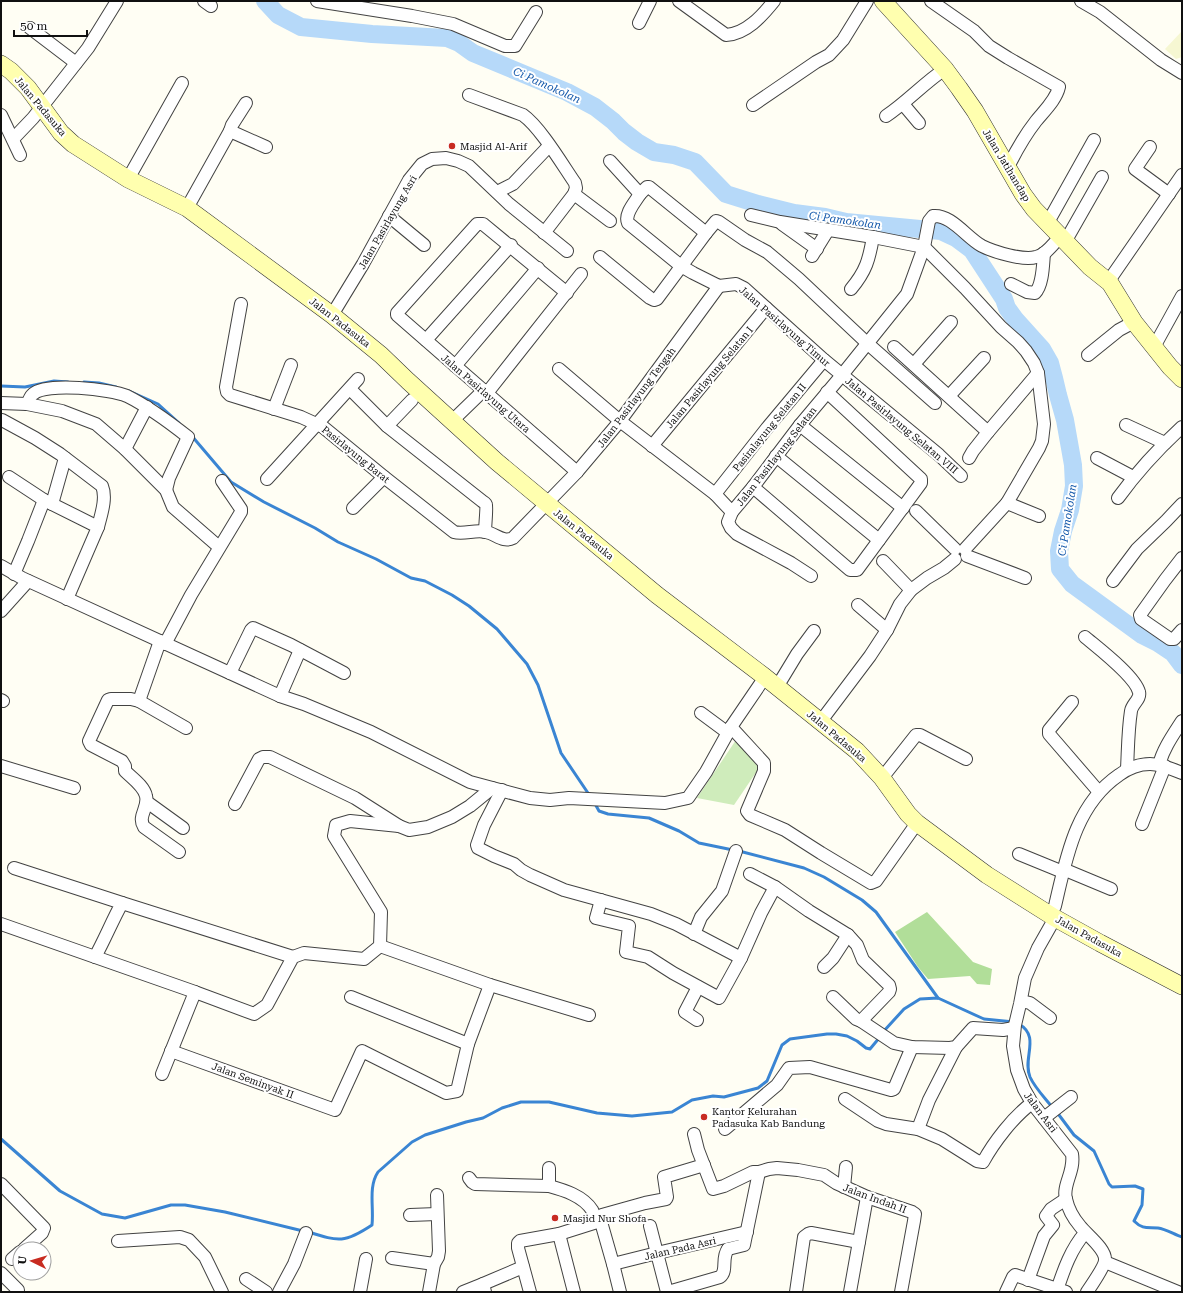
<svg xmlns="http://www.w3.org/2000/svg" width="1183" height="1293" font-family="'Roboto Serif',serif">
<style>
.farmland{fill:#f6f7d2}
.green{fill:#cfecbb}
.forest{fill:#b1de99}
.lines{fill:none;stroke-linecap:round;stroke-linejoin:round}
.stream{stroke:#3a85d3;stroke-width:3}
.river{stroke:#b6d9f9;stroke-width:18}
.street-casing{stroke:#434343;stroke-width:14}
.secondary-casing{stroke:#323232;stroke-width:18}
.street{stroke:#fff;stroke-width:12}
.secondary{stroke:#ffffaf;stroke-width:17}
.poi-dot{fill:#c82b21;stroke:#fff;stroke-width:1.5}
.labels{text-anchor:middle;stroke-width:4;stroke-linejoin:round;paint-order:stroke}
.street-label{font-size:10px;fill:#101010;stroke:#fff}
.poi-label{font-size:10px;fill:#101010;stroke:#fff;text-anchor:start}
.water-label{font-size:11px;font-style:italic;fill:#1257aa;stroke:#fff}
</style>
<rect width="100%" height="100%" fill="#fffef4"/>
<path class="farmland" d="M1182,31v26l-6,2 -11,-10z"/>
<path class="green" d="M736,740l23,28 -25,37 -37,-7z"/>
<path class="forest" d="M927,912l46,50 19,7 -2,16 -13,-1 -7,-8 -42,3 -10,-12 -23,-35z"/>
<g class="lines">
<g class="stream">
<path d="M84,382l15,1 17,4"/>
<path d="M1,386l24,1 29,-6 14,1"/>
<path d="M129,391l29,13 21,19"/>
<path d="M191,435l40,47 33,20 51,26 23,14 38,17 35,19 14,3 27,14 17,11 28,23 30,35 11,21 23,68 29,43"/>
<path d="M594,802l5,9 9,3 41,4 30,13 20,12 34,7"/>
<path d="M739,851l65,17 20,9 38,23 14,12 62,86"/>
<path d="M1019,1024c22,13 3,34 11,53 5,11 15,21 22,30"/>
<path d="M883,1032l21,-23 16,-10 18,-1 46,21 30,3"/>
<path d="M1056,1111l18,24 20,16 15,33 3,3 23,-1 8,3 -1,16 -8,16c9,9 14,6 24,7 8,1 17,7 24,9"/>
<path d="M1,1139l59,52 42,23 23,4 46,-13h14l40,7 78,19"/>
<path d="M309,1232c30,10 36,11 63,-7 2,-18 -4,-38 6,-53l34,-30 13,-7 41,-13 17,-4 19,-10 19,-6h28l48,11 35,3 40,-4 20,-12 21,-4 11,1 34,-9 9,-7 15,-36 8,-6 37,-5h9l11,2 10,5 9,7 4,1 10,-12"/>
</g>
<path class="river" d="M265,1l13,14 23,12 71,7 75,4 12,5 14,10 94,39 28,15 18,14 11,11 13,10 17,10 20,3 21,7 31,32 32,10 36,9 31,4 21,5 95,9 15,7 16,12 32,49 3,9 8,11 27,30 8,14 4,15 4,17 7,25 8,45 1,21 -4,24 -7,21 -4,20 1,18 12,15 70,51 16,8 15,10 9,12"/>
<g class="street-casing">
<g id="street">
<path d="M204,1l7,5"/>
<path d="M317,1l95,15 41,8 52,22h10l21,-34"/>
<path d="M679,1l47,34c20,-1 36,-19 48,-34"/>
<path d="M931,1l43,30 15,15 19,12 51,29c-3,13 -15,24 -23,34 -11,14 -20,30 -28,46"/>
<path d="M1081,1l19,11 61,48 21,13"/>
<path d="M639,23l11,-22"/>
<path d="M30,28l46,35"/>
<path d="M469,95l54,20c17,12 39,49 52,68l1,5 -2,6 -30,39"/>
<path d="M903,104l16,19"/>
<path d="M753,105l63,-43 13,-7 14,-15 24,-39"/>
<path d="M1,115l19,40"/>
<path d="M886,116c21,-14 38,-33 59,-47"/>
<path d="M230,131l2,-6 14,-22"/>
<path d="M13,139l20,-21 55,-70 29,-47"/>
<path d="M1150,147l-15,22 34,25"/>
<path d="M610,161l30,33 7,-7h2l57,46"/>
<path d="M128,179l54,-96"/>
<path d="M497,192l16,-8 36,-38"/>
<path d="M574,194l36,27"/>
<path d="M640,194c-5,8 -16,20 -12,29l53,43 12,7 26,13 17,-2 8,4 80,72 115,95 22,21"/>
<path d="M187,208l43,-77 36,16"/>
<path d="M751,215l29,7 93,15 51,10 41,41 36,39 17,15 8,9 8,12 4,10 6,51 -2,17 -3,7 -32,55 -42,46"/>
<path d="M389,216l35,29"/>
<path d="M782,224l35,25"/>
<path d="M1047,224l47,-84"/>
<path d="M1065,242l37,-65"/>
<path d="M812,256l16,-26"/>
<path d="M600,257l50,41 4,2 3,-1 49,-66 10,-12 3,1 26,18 22,12 32,27 68,64 68,60"/>
<path d="M1108,282l74,-107"/>
<path d="M1011,284l16,8 8,1c8,-8 8,-29 9,-40"/>
<path d="M851,289c15,-18 18,-29 22,-52"/>
<path d="M567,293l-84,-69h-6l-80,89v2l180,157"/>
<path d="M241,304l-15,83 1,5 3,3 71,22 22,10 61,50 70,55c10,3 22,-3 32,0 10,2 17,11 27,6l64,-66 43,-51 99,-135"/>
<path d="M332,315l31,-51 46,-84 13,-16 10,-5 14,-1 12,3 11,5 40,38 58,47"/>
<path d="M426,340l85,-95"/>
<path d="M894,347l94,85 50,-59"/>
<path d="M1154,347l28,-51"/>
<path d="M1088,355l31,-25 15,-8"/>
<path d="M914,364l37,-42"/>
<path d="M455,366l83,-98"/>
<path d="M559,369l61,52 95,73 17,18 21,-25 47,-62 42,-50 65,-81 17,-47 5,-26 4,-5c18,-2 34,22 49,30 12,6 42,15 54,11 10,-2 17,-13 24,-20"/>
<path d="M350,389l37,37 95,75c1,1 4,2 4,4 1,3 -1,21 -1,27"/>
<path d="M487,393l94,-119"/>
<path d="M949,396l35,-38"/>
<path d="M1,403l26,1 35,7 34,13 29,25 41,41 7,17 46,40"/>
<path d="M27,404c2,-3 3,-8 6,-10 13,-12 78,-5 94,2 22,11 42,26 61,41l-19,41 -3,12"/>
<path d="M274,409l17,-44"/>
<path d="M2,420l33,18 25,16 42,32c5,12 -1,29 -4,41"/>
<path d="M452,421l32,-31"/>
<path d="M800,425l103,83"/>
<path d="M1126,425l39,18"/>
<path d="M387,426l25,-26"/>
<path d="M652,446l114,-138"/>
<path d="M125,449l22,-42"/>
<path d="M776,456l103,84"/>
<path d="M969,458l4,-7 15,-19"/>
<path d="M1097,458l36,19"/>
<path d="M9,477l35,23 54,27 -31,72"/>
<path d="M267,479l91,-100"/>
<path d="M753,487l97,83h7l64,-87v-4l-94,-87"/>
<path d="M715,494l52,-66 57,-68"/>
<path d="M1118,498c19,-26 40,-49 64,-71"/>
<path d="M1007,503l32,13"/>
<path d="M52,504l13,-46"/>
<path d="M353,508l31,-31"/>
<path d="M916,511l39,38"/>
<path d="M732,512l-4,10 3,6 6,6 54,29 20,13"/>
<path d="M967,556l58,22"/>
<path d="M1182,558l-17,22 -25,35 1,4 29,20h4l8,-9"/>
<path d="M883,561l28,29"/>
<path d="M1,566l21,12 258,118 24,8 67,28 99,50 60,16 20,2 19,-2 96,5 23,-5 18,-26 25,-45 34,-50"/>
<path d="M14,574l14,-33 16,-41"/>
<path d="M1113,581l24,-32 29,-28 16,-17"/>
<path d="M858,605l29,25"/>
<path d="M1,611l27,-30"/>
<path d="M1085,637c13,11 50,39 54,55 2,7 -7,12 -8,19 -3,19 -3,39 -4,58"/>
<path d="M165,644l26,-49 50,-83v-3l-19,-28"/>
<path d="M230,673l21,-43 2,-2 38,17 53,28"/>
<path d="M777,687l20,-33 17,-23"/>
<path d="M280,696l20,-46"/>
<path d="M1,700l2,1"/>
<path d="M139,701l21,-60"/>
<path d="M1072,702l-23,28v4l50,58"/>
<path d="M701,713l27,20"/>
<path d="M821,721l49,-65 17,-26 13,-26 11,-14 16,-12 17,-10 11,-9"/>
<path d="M731,727l33,36v8l-17,40 3,4 35,15 36,23 50,30 5,-2 41,-58"/>
<path d="M1159,765c4,-16 14,-30 23,-44"/>
<path d="M1,766l73,22"/>
<path d="M882,778l34,-43h4l46,24"/>
<path d="M502,790l-18,35 -7,20 1,3 16,8 20,8 7,6 9,5 34,15 87,24 25,10 65,34"/>
<path d="M147,802l36,26"/>
<path d="M235,804l24,-45 4,-2h7l85,41 44,28 10,4 19,-3 24,-10 18,-11 22,-18"/>
<path d="M1142,824l23,-58"/>
<path d="M179,852l-35,-25c-7,-11 5,-19 2,-31 -2,-10 -14,-18 -21,-25v-5l-3,-5 -31,-16 -2,-4 19,-41 3,-1h20l8,2 47,27"/>
<path d="M1019,854l44,18"/>
<path d="M14,868l108,35c-10,18 -17,36 -27,54"/>
<path d="M1063,869l48,20"/>
<path d="M750,874l25,13 34,24 39,24 9,10 6,15 26,25 1,4 -1,3 -28,29"/>
<path d="M601,900l-5,18 33,8 -3,26 22,5 25,16 46,25 22,-40 20,-45 14,-26"/>
<path d="M122,903l171,54"/>
<path d="M1051,914l4,-8c11,-47 20,-101 64,-131 8,-6 20,-11 31,-11 11,0 22,5 32,9"/>
<path d="M1055,918l-17,30 -13,30 -5,26 -5,21 -2,21 4,24 7,19 8,14 40,51c3,18 -10,31 -6,45 2,9 8,20 14,27 7,9 26,23 25,34 0,6 -14,26 -18,32"/>
<path d="M1,924l194,68"/>
<path d="M694,934l7,-17 21,-26 14,-40"/>
<path d="M380,946l110,39 99,30"/>
<path d="M824,967l9,-9 15,-23"/>
<path d="M351,997l117,47 22,-59"/>
<path d="M833,997l23,22 5,2 33,22 18,4 38,1 6,-1 17,-19 30,2 11,-2"/>
<path d="M1021,1001l9,2 20,15"/>
<path d="M697,1020l-12,-8 13,-25"/>
<path d="M171,1051l164,59 27,-59 84,42 11,-2 11,-47"/>
<path d="M162,1074l33,-82 59,22 13,-9 26,-48 11,-4 60,6 16,-13 1,-34 -47,-76 2,-11 14,-4 49,5"/>
<path d="M845,1099l33,22 8,3 32,5 24,10 35,22 6,1c11,-20 30,-45 49,-59"/>
<path d="M1044,1118l27,-21"/>
<path d="M725,1129l52,-44 12,-17 21,-1 81,23 3,-1 18,-42"/>
<path d="M918,1129l11,-29 27,-53"/>
<path d="M694,1134l4,16 15,39 11,-3 29,-14h6l10,-3 8,-1 21,2 26,5 12,8 31,14 45,15 3,2 -1,7 -13,71"/>
<path d="M469,1178l3,4 3,2 74,2c15,4 34,10 43,24 2,4 3,8 5,12"/>
<path d="M1,1184l43,44 -2,5 -18,16"/>
<path d="M549,1186v-18"/>
<path d="M844,1187l2,-20"/>
<path d="M410,1215l27,-1"/>
<path d="M650,1226l17,66"/>
<path d="M559,1234l15,58"/>
<path d="M118,1241l62,-4 9,3 16,17 17,35"/>
<path d="M728,1249l16,-4 1,-5 14,-68"/>
<path d="M392,1258l42,6"/>
<path d="M12,1259l8,-7"/>
<path d="M1105,1262l73,30"/>
<path d="M613,1264l44,-11 90,-21"/>
<path d="M1,1273l17,17"/>
<path d="M246,1279l20,13"/>
<path d="M1028,1280l16,-44 9,-11 -7,-9 5,-7 15,-10"/>
<path d="M1057,1290c7,-21 14,-41 28,-57"/>
<path d="M279,1292l15,-28 12,-31"/>
<path d="M360,1292l6,-33"/>
<path d="M429,1292l5,-28 4,-7 1,-6 -2,-56"/>
<path d="M463,1292l20,-8"/>
<path d="M485,1292l-2,-8 40,-17"/>
<path d="M530,1292l-12,-44v-5l2,-2 39,-7 38,-12h4"/>
<path d="M620,1292l-7,-28 -12,-42 1,-7 43,-12 21,-4 1,-2 -3,-20 40,-12"/>
<path d="M668,1292l52,-15c8,-6 1,-19 8,-28"/>
<path d="M796,1292l8,-55 4,-3 3,-1 48,9"/>
<path d="M850,1292l17,-95"/>
<path d="M1006,1292l7,-15 2,-2 51,17"/>
</g>
</g>
<g class="secondary-casing">
<g id="secondary">
<path d="M883,1l62,68 14,19 16,23 48,83 11,15 56,58 20,16 24,39 36,45 12,12"/>
<path d="M1,64l10,7 17,17 33,45 12,11 55,35 59,29 145,107 49,40 27,26 89,81 160,133 108,82 92,74 25,27 26,36 9,9 70,52 68,43 45,25 82,43"/>
</g>
</g>
<use href="#street" class="street"/>
<use href="#secondary" class="secondary"/>
</g>
<g class="poi-dot">
<circle cx="452" cy="146" r="4"/>
<circle cx="704" cy="1117" r="4"/>
<circle cx="555" cy="1218" r="4"/>
</g>
<g class="labels">
<g class="street-label">
<text transform="translate(41 106) rotate(50)" y="4">Jalan Padasuka</text>
<text transform="translate(1007 165) rotate(59)" y="4">Jalan Jatihandap</text>
<text transform="translate(387 222) rotate(-60)" y="4">Jalan Pasirlayung Asri</text>
<text transform="translate(340 322) rotate(38)" y="4">Jalan Padasuka</text>
<text transform="translate(785 326) rotate(41)" y="4">Jalan Pasirlayung Timur</text>
<text transform="translate(709 377) rotate(-50)" y="4">Jalan Pasirlayung Selatan I</text>
<text transform="translate(486 393) rotate(41)" y="4">Jalan Pasirlayung Utara</text>
<text transform="translate(636 397) rotate(-53)" y="4">Jalan Pasirlayung Tengah</text>
<text transform="translate(902 425) rotate(40)" y="4">Jalan Pasirlayung Selatan VIII</text>
<text transform="translate(769 427) rotate(-51)" y="4">Pasiralayung Selatan II</text>
<text transform="translate(356 454) rotate(39)" y="4">Pasirlayung Barat</text>
<text transform="translate(776 456) rotate(-52)" y="4">Jalan Pasirlayung Selatan</text>
<text transform="translate(584 534) rotate(39)" y="4">Jalan Padasuka</text>
<text transform="translate(837 736) rotate(40)" y="4">Jalan Padasuka</text>
<text transform="translate(1089 936) rotate(29)" y="4">Jalan Padasuka</text>
<text transform="translate(253 1080) rotate(20)" y="4">Jalan Seminyak II</text>
<text transform="translate(1041 1112) rotate(53)" y="4">Jalan Asri</text>
<text transform="translate(875 1198) rotate(20)" y="4">Jalan Indah II</text>
<text transform="translate(680 1248) rotate(-13)" y="4">Jalan Pada Asri</text>
</g>
<g class="poi-label">
<text x="460" y="150">Masjid Al-Arif</text>
<text x="712" y="1115">Kantor Kelurahan<tspan x="712" dy="12">Padasuka Kab Bandung</tspan></text>
<text x="563" y="1222">Masjid Nur Shofa</text>
</g>
<g class="water-label">
<text transform="translate(547 85) rotate(24)" y="4">Ci Pamokolan</text>
<text transform="translate(845 220) rotate(8)" y="4">Ci Pamokolan</text>
<text transform="translate(1067 520) rotate(-81)" y="4">Ci Pamokolan</text>
</g>
</g>
<rect width="1183" height="1293" fill="none" stroke="#101010" stroke-width="4"/>
<g transform="translate(32 1261) rotate(275)"><circle r="19" fill="#ffffff" stroke="#9f9f9f"/>
<path d="M0-3L7 15L0 10L-7 15Z" fill="#c82b21"/>
<text y="-6" font-size="11" font-weight="bold" text-anchor="middle" fill="#101010">U</text>
</g>
<path d="M14 30v6h73v-6" fill="none" stroke="#101010" stroke-width="2"/>
<text x="20" y="30" font-size="12" fill="#101010" stroke="#ffffff" stroke-width="3" paint-order="stroke">50 m</text>
</svg>
